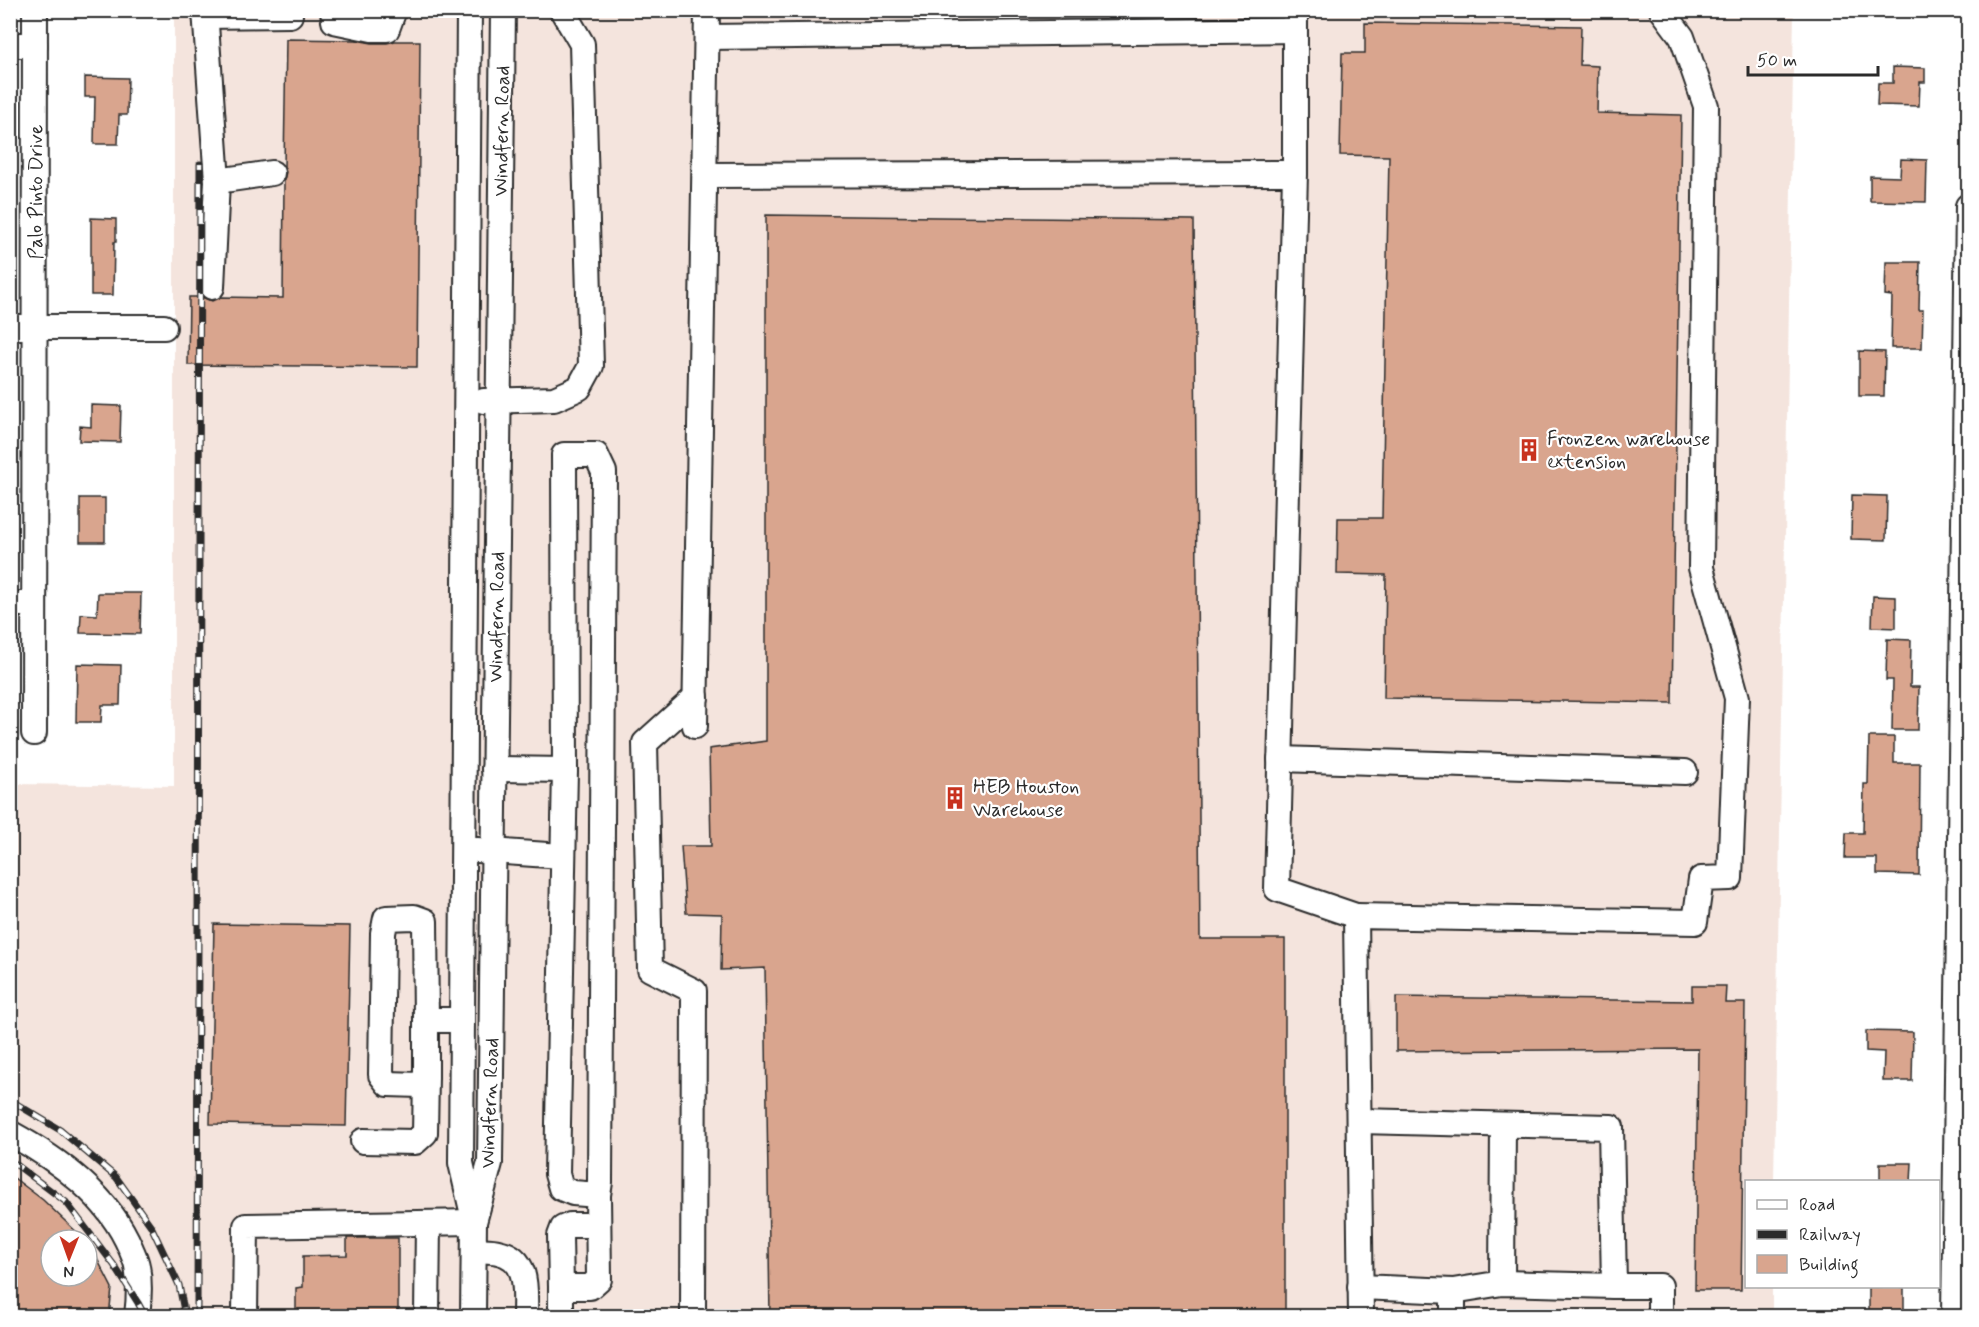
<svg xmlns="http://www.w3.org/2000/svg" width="1979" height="1327" font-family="Mynerve,sans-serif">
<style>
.built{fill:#f4e4dd;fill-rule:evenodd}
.building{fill:#d9a58e;stroke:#2b2b2b;stroke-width:1.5}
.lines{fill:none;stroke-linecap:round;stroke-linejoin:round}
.minor-casing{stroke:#2b2b2b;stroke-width:28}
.minor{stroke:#fff;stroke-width:24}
.rail-casing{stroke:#2b2b2b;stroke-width:7}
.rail{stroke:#fff;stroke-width:4.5;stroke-dasharray:14;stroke-linecap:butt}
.labels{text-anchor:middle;stroke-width:4.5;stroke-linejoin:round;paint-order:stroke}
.street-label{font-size:20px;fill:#2b2b2b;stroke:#fff}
.poi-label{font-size:20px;fill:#2b2b2b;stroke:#fff;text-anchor:start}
</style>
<rect width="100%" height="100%" fill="#fff"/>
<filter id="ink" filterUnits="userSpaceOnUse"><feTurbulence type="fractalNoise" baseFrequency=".0167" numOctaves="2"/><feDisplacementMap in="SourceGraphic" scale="12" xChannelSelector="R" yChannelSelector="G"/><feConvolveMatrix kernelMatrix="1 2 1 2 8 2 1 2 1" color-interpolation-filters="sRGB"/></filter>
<g filter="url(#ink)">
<path class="built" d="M174,11h1620l-20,1170 -28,1v104l26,1v29h-1761v-532l163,2zM51,1240h36v36h-36z"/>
<g class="building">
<path d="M1365,23l216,3 -1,39 18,1 -1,47 84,2 -9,588 -288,-5 2,-123 -49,-1 1,-56h44l7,-362 -49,-1 2,-102h23z"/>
<path d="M286,39l70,1 16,3h15l8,-2h25l-3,326 -229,-2 1,-68h13l10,4 9,-4 62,1 1,-118 2,-8 -2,-5z"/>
<path d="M1893,67l32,1v14h-5l-1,24 -42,-1 1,-22h15z"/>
<path d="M85,77l43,1 -1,37h-8l-1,29h-24l1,-47h-10z"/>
<path d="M1901,159l26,1 -1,42 -56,-1v-25l30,1z"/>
<path d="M766,215l428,5 6,719h85v378h-515l-5,-349 -44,2 1,-56 -36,-1 -5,-67h30l-2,-97 57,-8z"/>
<path d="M91,218l25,1v23h-2l-1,53h-22z"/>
<path d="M1886,262h34l-1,48h4l-1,38h-31l1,-52 -7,-1z"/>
<path d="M1859,351l26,1 -1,44h-25z"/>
<path d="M91,405l30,1 -1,36 -41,-1 1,-15 11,1z"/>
<path d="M1852,495l35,1 -1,44 -35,-1z"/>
<rect x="80" y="498" width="25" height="44"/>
<path d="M98,593h43l-1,41 -60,-1 1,-19 16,1z"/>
<path d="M1873,596l23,1v31l-24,-1z"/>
<path d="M1887,639l24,1 -1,47h9l-1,43h-26l1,-50h-7z"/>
<path d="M77,664l44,1 -1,40h-18l-1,17h-25z"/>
<path d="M1869,737h25v26h26l-1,112 -42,-1v-16h-32l1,-25h17l1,-49h4z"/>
<path d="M214,924l136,2 -4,200 -136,-2z"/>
<path d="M1692,986h34l-1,17h20l-4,287h-46l3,-241 -302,2v-54l296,4z"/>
<path d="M1866,1031l47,1 -1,49h-29l1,-29 -18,-1z"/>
<path d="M1880,1163h32l-1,19h-31z"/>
<path d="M10,1175l33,25 42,40h-34v36h36v-37l25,49 -3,29h-99z"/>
<path d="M347,1238h51v79h-102v-29l7,-1v-31l44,-1z"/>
<rect x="1869" y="1287" width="35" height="30"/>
</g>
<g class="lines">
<g class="minor-casing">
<g id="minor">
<path d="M205,10l12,171 -5,106"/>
<path d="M333,10l1,11 38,8h15l7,-19"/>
<path d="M469,10l-8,1153 13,56"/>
<path d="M1295,10v163l-18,716 79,27"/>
<path d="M205,16l85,-1v-5"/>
<path d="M707,37l588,-7"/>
<path d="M10,45h25"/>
<path d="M705,175l590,-2"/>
<path d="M217,181l55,-8"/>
<path d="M10,327h154"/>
<path d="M484,401l70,-2 25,-11 12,-22 -9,-322 -20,-34"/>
<path d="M10,604h24"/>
<path d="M695,726l12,-716"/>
<path d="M34,733l1,-723"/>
<path d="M1280,759l405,13"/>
<path d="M494,769l71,1"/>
<path d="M477,850l85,6"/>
<path d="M426,1020v56l-6,9 -32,-1 -7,-9 2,-142 3,-15 28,-1 11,4 1,99h36"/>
<path d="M1359,1121l252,6 3,159 -112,-3 -49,8 -93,-4"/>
<path d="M10,1133c49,27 99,63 121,116 2,5 5,11 6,17 3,16 2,34 0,50"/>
<path d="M363,1141l52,1 10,-9 1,-57"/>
<path d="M474,1250c8,1 17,0 24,2 32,6 27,40 27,64"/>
<path d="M1502,1283l1,-157"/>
<path d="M1614,1286h46v30"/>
<path d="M561,1287l-1,-51 3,-8 7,-3h28"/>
<path d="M1453,1291v25"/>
<path d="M245,1316l1,-90 228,-4"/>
<path d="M427,1316l1,-93"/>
<path d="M473,1316l1,-94 16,-59 13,-1153"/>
<path d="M561,1316v-29h29l9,-8 -1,-84 2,-13 4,-710 -8,-17h-32l1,315 -8,404 4,14 12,5 25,2"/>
<path d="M693,1316l1,-325 -44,-22 -5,-226 51,-46"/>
<path d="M1361,1316l-5,-400 339,6 6,-43 29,-1 7,-180 -36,-130 5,-462 -24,-69 -20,-27"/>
<path d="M1954,1316l14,-1110"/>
</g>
</g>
<use href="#minor" class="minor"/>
<g class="rail-casing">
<g id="rail">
<path d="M10,1100l50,30 56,47 35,49 28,59 6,31"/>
<path d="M10,1160l56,42 48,63 24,38 7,13"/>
<path d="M197,1316l3,-1152"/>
</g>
</g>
<use href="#rail" class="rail"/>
</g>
</g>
<defs>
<g id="building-bare" transform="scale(1.8)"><path d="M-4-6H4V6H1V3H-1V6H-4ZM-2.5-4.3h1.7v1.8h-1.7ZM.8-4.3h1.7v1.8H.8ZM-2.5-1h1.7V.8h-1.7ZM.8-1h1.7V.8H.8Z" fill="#c8321e" stroke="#fff" stroke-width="2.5" paint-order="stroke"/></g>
</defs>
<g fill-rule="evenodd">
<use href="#building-bare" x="1529" y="450"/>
<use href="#building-bare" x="955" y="798"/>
</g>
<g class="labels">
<g class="street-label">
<text transform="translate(501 131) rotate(-89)" y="7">Windfern Road</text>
<text transform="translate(35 192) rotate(-90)" y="7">Palo Pinto Drive</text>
<text transform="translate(496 617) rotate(-89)" y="7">Windfern Road</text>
<text transform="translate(489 1103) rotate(-88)" y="7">Windfern Road</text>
</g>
<g class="poi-label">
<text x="1547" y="445">Fronzen warehouse<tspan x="1547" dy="23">extension</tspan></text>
<text x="973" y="793">HEB Houston<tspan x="973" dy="23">Warehouse</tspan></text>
</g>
</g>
<rect width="1979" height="1327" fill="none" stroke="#fff" stroke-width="36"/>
<rect x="18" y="18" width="1943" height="1291" fill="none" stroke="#2b2b2b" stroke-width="2" filter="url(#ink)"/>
<rect x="1745" y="1180" width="195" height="108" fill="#ffffff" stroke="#aaaaaa" stroke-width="1.5"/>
<rect x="1757" y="1200" width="30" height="9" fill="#ffffff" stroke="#aaaaaa" stroke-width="1.5"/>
<text x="1799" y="1210" font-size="18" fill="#2b2b2b">Road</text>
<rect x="1757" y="1230" width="30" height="9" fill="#2b2b2b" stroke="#aaaaaa" stroke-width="1.5"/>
<text x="1799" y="1240" font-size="18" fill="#2b2b2b">Railway</text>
<rect x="1757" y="1255" width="30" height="18" fill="#d9a58e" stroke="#aaaaaa" stroke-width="1.5"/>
<text x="1799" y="1270" font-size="18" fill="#2b2b2b">Building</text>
<g transform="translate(69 1258) rotate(181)"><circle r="28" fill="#ffffff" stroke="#aaaaaa" stroke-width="1.5"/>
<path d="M0-4.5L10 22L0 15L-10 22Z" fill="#c8321e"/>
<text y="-9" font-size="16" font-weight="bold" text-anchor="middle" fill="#2b2b2b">N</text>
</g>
<path d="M1748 66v9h130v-9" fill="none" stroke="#2b2b2b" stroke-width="3"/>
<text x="1757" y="66" font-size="18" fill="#2b2b2b" stroke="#ffffff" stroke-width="4.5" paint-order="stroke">50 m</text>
</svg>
